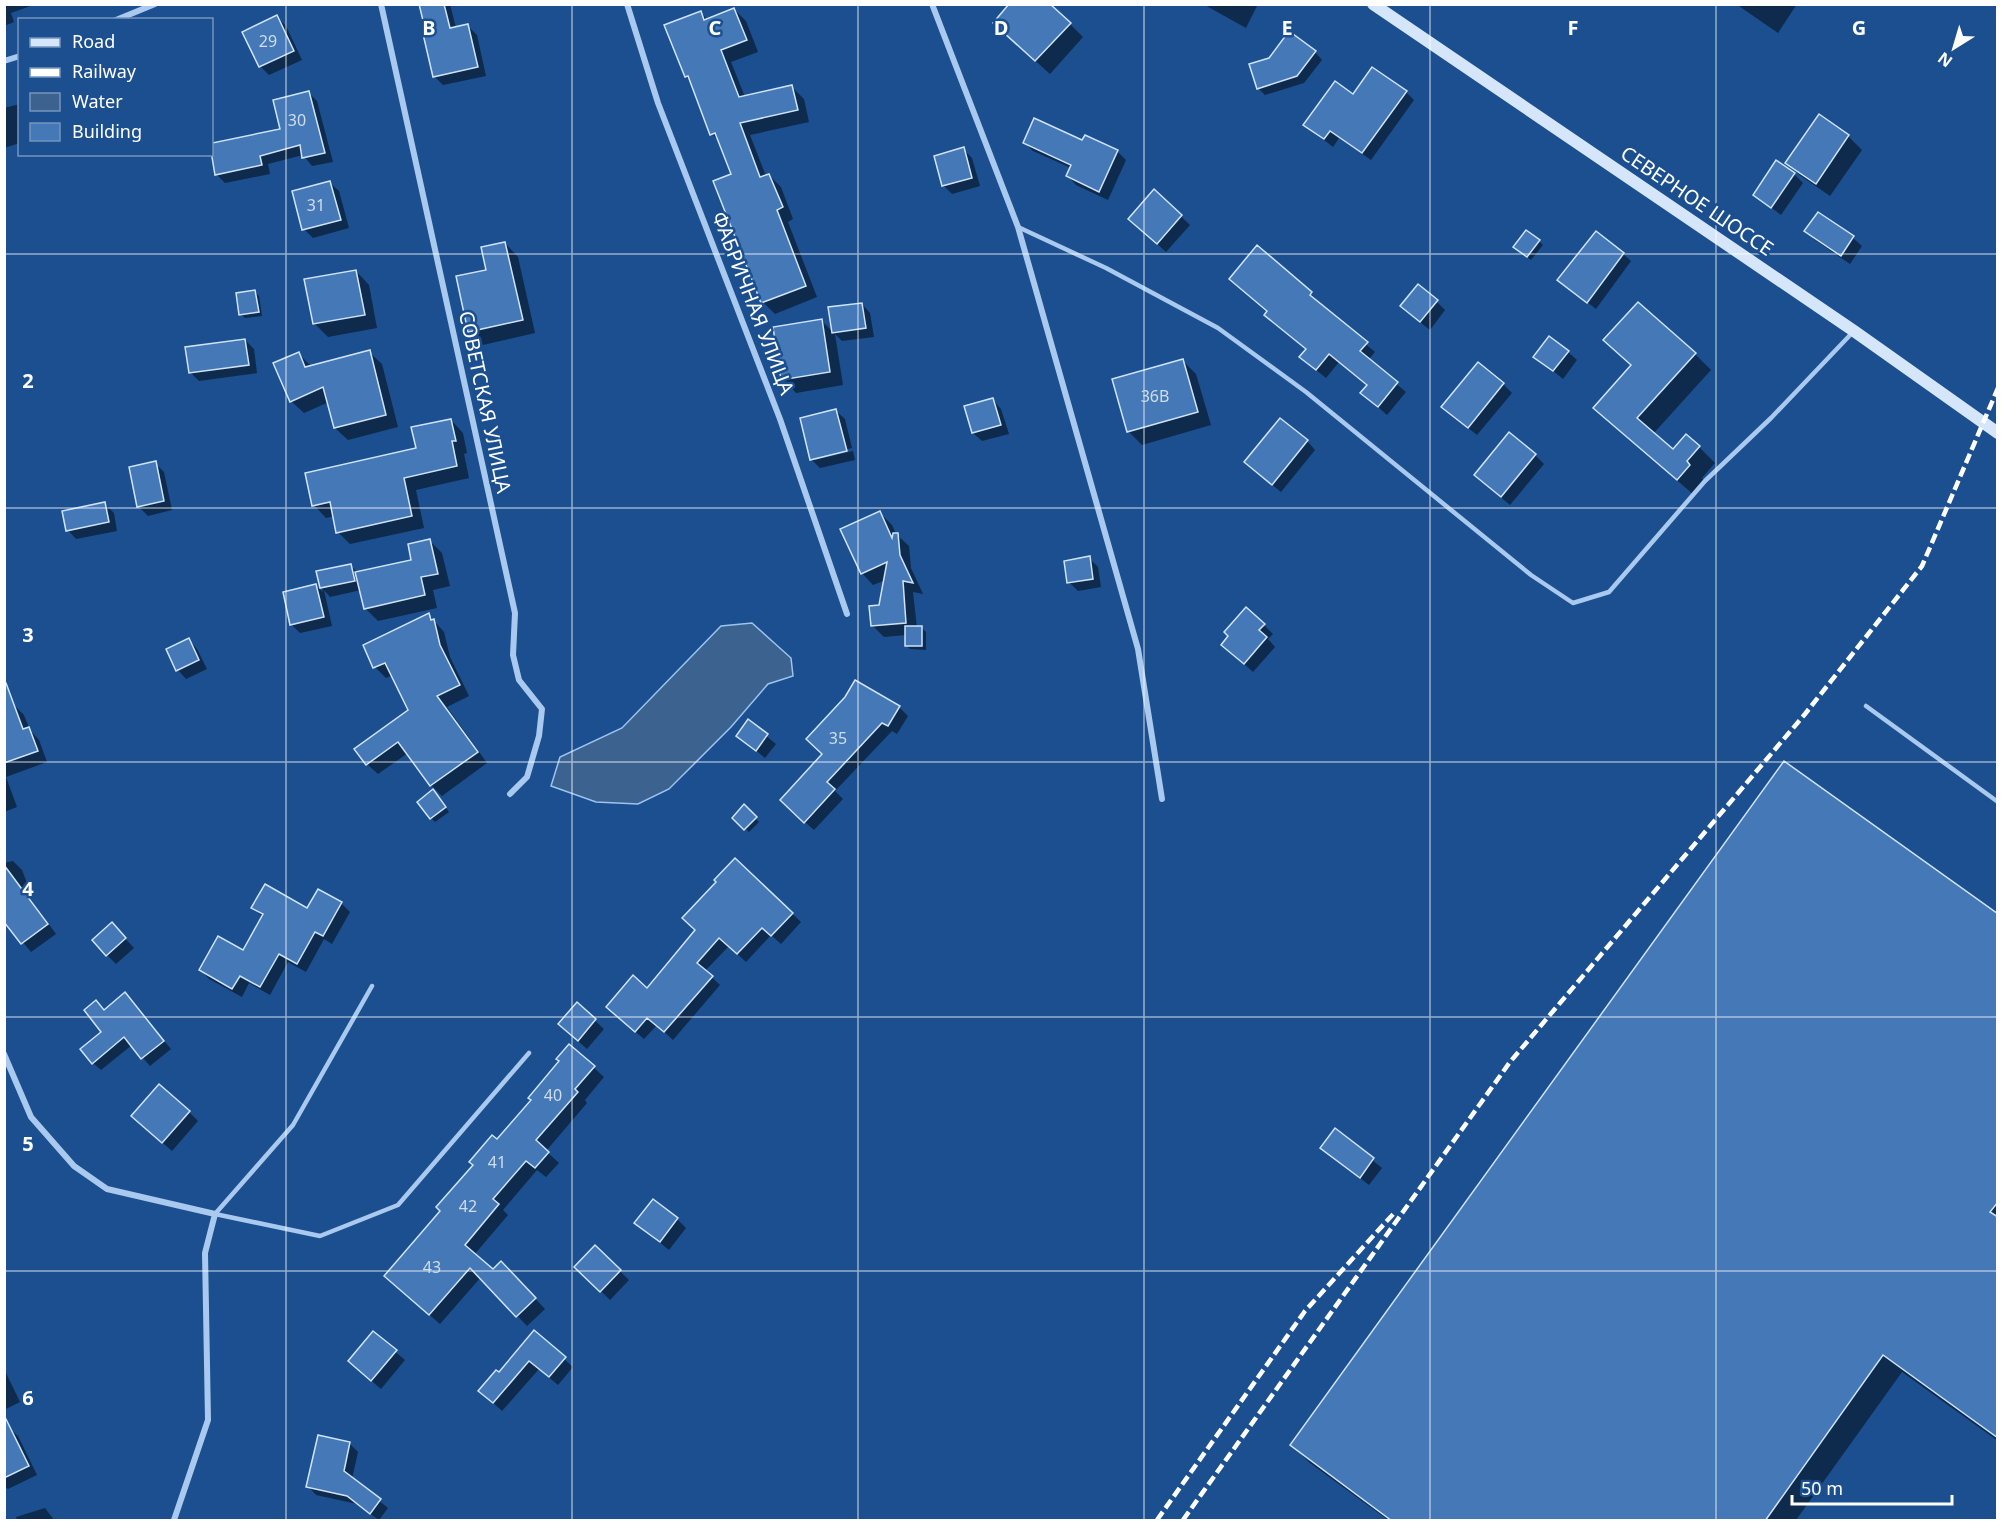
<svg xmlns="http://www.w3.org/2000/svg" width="2002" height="1525" font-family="'Noto Sans',sans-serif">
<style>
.water{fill:#3c6290;stroke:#9cc4f0;stroke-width:1.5}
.shadow{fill:#0007}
.building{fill:#4478b7;stroke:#cfe3fa;stroke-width:1.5}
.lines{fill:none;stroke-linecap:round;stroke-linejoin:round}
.service{stroke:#a9c9ee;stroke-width:4.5}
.minor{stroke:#a9c9ee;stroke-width:6}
.secondary{stroke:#d6e6fa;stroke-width:12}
.rail{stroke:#fff;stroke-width:4.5;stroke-dasharray:10 4.5;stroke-linecap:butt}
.grid{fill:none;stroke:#fff;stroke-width:1.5;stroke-opacity:0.55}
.labels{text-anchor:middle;stroke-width:5;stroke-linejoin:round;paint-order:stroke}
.number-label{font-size:16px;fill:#d0dded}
.street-label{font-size:20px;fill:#fff;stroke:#1b4f8f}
.grid-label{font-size:20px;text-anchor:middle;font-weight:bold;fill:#fff;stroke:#1b4f8f;stroke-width:5;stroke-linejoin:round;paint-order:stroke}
</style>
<rect width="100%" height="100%" fill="#1b4f8f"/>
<path class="water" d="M752,623l39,35 2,18 -25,8 -37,43 -62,62 -31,15 -42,-2 -45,-16 9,-29 62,-29 99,-102z"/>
<g class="shadow">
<path d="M4,4h32l-25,9 3,9 -10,4z"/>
<path d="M421,4h29l6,24 12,-2 9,9 9,41 -43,9 -9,-9z"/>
<path d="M1203,4h55l-12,24z"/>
<path d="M1736,4h61l-19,29z"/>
<path d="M734,9l12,12 12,31 -27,10 14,35 47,-10 12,12 5,23 -59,13 16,41 3,-1 12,12 12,32 -5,3 29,75 -42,17 -12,-12 -30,-127 -12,-32 -9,-9 -20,-52 -6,-5 14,-65 8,8z"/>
<path d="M277,17l9,9 16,34 -33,15 -9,-9 -16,-34z"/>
<path d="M1070,24l13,13 -33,37 -42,-38z"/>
<path d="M1315,52l7,8 -18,23 -39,12 -7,-7z"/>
<path d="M308,92l9,9 16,61 -21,4 -9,-11 -35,9 2,10 -45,9 -9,-9 -4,-30 70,-14z"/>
<path d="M1406,92l8,8 -43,60 -32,-22 -6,9 -28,-22 49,-29z"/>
<path d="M20,104v39l-16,5v-40z"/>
<path d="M1819,116l29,20 14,14 -32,46 -29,-20 -14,-13z"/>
<path d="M1024,142h59l34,9 9,9 -18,40 -32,-15 -8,-9 3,-8 -38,-17z"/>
<path d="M963,149l9,9 8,28 -28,8 -9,-9z"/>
<path d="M1794,174l9,9 -22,32 -26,-20z"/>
<path d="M330,183l9,8 10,37 -36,10 -9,-9z"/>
<path d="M1154,191l36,34 -24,27 -27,-25z"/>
<path d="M1818,214l35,24 9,8 -12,18 -35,-24 -9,-9z"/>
<path d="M1539,241l4,4 -12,15 -12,-9z"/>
<path d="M505,243l13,14 17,76 -52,12 -14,-13 19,-61z"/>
<path d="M1583,247l40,7 8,7 -35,48 -37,-29z"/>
<path d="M356,271l13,14 8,43 -49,9 -14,-14z"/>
<path d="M1231,279l80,15 8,8 -1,2 57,48 -7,8 38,32 -19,23 -16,-14 -3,-15 -29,-24 -13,16 -16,-13 -3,-15 -32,-27 -6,-11z"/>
<path d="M255,292l4,4 3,20 -17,2 -4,-4z"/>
<path d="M1437,302l8,8 -15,20 -19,-15z"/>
<path d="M862,304l8,9 4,24 -32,4 -7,-7 8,51 -47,8 -13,-14 39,-58 12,12 -4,-25z"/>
<path d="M245,340l9,9 3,24 -58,8 -9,-9z"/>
<path d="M369,352l13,12 16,63 -50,13 -13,-12 -6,-26 -25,11 -13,-12 7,-48 13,13z"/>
<path d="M1568,352l9,8 -14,19 -28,-23z"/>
<path d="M1695,354l16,16 -58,64 20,18 26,-5 16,16 -13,15 3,4 -11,13 -83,-72z"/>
<path d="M1183,361l13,13 15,51 -69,20 -14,-14z"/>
<path d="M1503,384l9,9 -35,42 -25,-20z"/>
<path d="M993,400l8,9 8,25 -27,7 -9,-8z"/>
<path d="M836,411l9,8 7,29 -37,9v3l38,-9 2,9 -35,8 -9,-9z"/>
<path d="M451,420l12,13 4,20 -3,1 5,24 -53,12 8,38 -74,16 -12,-12 -4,-16 -8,2 -12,-13 103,-56z"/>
<path d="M1307,441l8,9 -34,42 -26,-21z"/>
<path d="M1535,455l9,9 -34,41 -25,-21z"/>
<path d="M155,463l9,9 8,38 -24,6 -9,-9 -9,-39z"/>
<path d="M105,504l9,9 3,18 -41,8 -8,-9z"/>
<path d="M880,513l12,12 4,9 13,12 2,22 12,26 -10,-2 4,36h5l4,4v18l-16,-1 -4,-4v-10l-22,2 -12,-12 8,-18 6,-27 -13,5 -11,-12z"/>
<path d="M430,541l12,12 8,33 -17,4 4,18 -59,13 -13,-13 -4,-18 -31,7 -6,-7 8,36 -32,7 -9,-9 25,-38 7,6 -5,-19 33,-7 7,7 55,-12z"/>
<path d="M1089,558l9,9 3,20 -23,4 -9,-9z"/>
<path d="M429,615l15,17 6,25 19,39 -22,11 40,56 -45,33 -11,-11 -23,-32 -30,21 -11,-10 43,-54 -17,-35 -7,3 -11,-11z"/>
<path d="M1264,625l9,9 -5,5 7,8 -22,25 -21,-19z"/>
<path d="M189,640l8,9 10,20 -21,10 -8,-9z"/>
<path d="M13,704l11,11 6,15 9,10 8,22 -41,15 11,30 -13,5v-104z"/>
<path d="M899,707l9,9 -11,18 -5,-3 -57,60 8,8 -29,31 -24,-21 34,-54z"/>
<path d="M748,721l28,23 -11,14 -27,-23z"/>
<path d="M437,795l12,17 -14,10 -4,-4z"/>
<path d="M744,807l15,15 -10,10 -15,-14z"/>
<path d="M735,860l66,62 -20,22 -10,-9 -25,27 -17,-16 -24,25 15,14 -47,55 -16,-15 -13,14 -28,-24 31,-25 50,-59 21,-49z"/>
<path d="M13,861l9,9 7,18 -5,2 32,44 -25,18 -27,-33v-56z"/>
<path d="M341,903l9,9 -18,32 -8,-5 -18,33 -18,-10 -18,33 -21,-12 -7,14 -33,-18 -8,-9 42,-18 20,-35 -10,-9 55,2z"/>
<path d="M1998,916v525l-96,-69 -106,148h-408l-78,-57 -18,-18z"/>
<path d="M120,933l14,15 -18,16 -9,-9z"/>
<path d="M125,994l46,55 -21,17 -18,-21 -31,25 -8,-7 10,-31 -7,-30 9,9z"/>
<path d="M577,1004l27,25 -17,20 -18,-16z"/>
<path d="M570,1046l34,31 -19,23 2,3 -41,48 13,12 -13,14 -9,-7 -34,40 5,5 -34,40 19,16 18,2 34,36 -18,17 -46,-49 -41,47 -44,-38 46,-75 55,-70 35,-41 29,-38z"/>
<path d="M189,1112l9,9 -26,30 -30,-26z"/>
<path d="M1335,1130l47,38 -13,17 -47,-37z"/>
<path d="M677,1219l9,9 -17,22 -33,-27z"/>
<path d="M595,1247l34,33 -19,20 -34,-33z"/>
<path d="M534,1332l39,35 -15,18 -19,-16 -37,42 -13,-12 10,-24z"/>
<path d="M373,1333l32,27 -24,29 -22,-19z"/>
<path d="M4,1369l16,33 -16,8z"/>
<path d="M9,1428l9,8 19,39 -29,14 -4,-3v-56z"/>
<path d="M350,1444l8,8 -6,27 36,29 -9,12 -22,-16 -41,-9 -8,-9z"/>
<path d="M45,1508l9,12h-37l-1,-3z"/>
</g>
<g class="building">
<path d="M419,4h25l6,24 18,-4 10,43 -45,10 -10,-43 3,-1z"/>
<path d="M1009,4h41l21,19 -36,38 -42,-38z"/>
<path d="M734,8l13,32 -26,10 18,47 53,-12 6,25 -58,13 20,54 9,-3 14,33 -6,3 29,76 -45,17 -48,-122 18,-7 -16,-41 -5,2 -22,-59 -3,1 -21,-52 37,-14 3,9z"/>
<path d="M277,15l17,36 -35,16 -17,-35z"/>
<path d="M1289,31l27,20 -19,25 -40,13 -8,-25 20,-6z"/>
<path d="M1372,67l35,24 -45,62 -32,-22 -6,8 -21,-14 32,-44 18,13z"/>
<path d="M309,91l16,62 -23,5 -2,-13 -40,11 2,9 -47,10 -3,-18v-14l68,-14 -7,-29z"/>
<path d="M1819,114l30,21 -33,49 -31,-21z"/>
<path d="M1034,118l48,22 3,-5 33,15 -19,42 -33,-16 5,-11 -48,-22z"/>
<path d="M964,147l8,31 -30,8 -8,-30z"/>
<path d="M1776,160l19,13 -24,35 -18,-13z"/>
<path d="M330,181l11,39 -39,10 -10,-39z"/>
<path d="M1154,189l28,26 -25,29 -29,-25z"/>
<path d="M1818,212l36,24 -13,20 -37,-25z"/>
<path d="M1526,230l14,10 -13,17 -14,-10z"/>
<path d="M1596,231l28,22 -37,50 -30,-23z"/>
<path d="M505,242l18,78 -55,12 -12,-56 30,-6 -5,-23z"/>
<path d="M1257,245l55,47 -2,3 58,47 -8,9 38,31 -20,25 -18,-14 7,-8 -38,-31 -13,16 -17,-13 7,-8 -42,-34 3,-4 -38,-32z"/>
<path d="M356,270l9,45 -52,9 -9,-45z"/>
<path d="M1418,284l20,16 -18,22 -20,-16z"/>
<path d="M255,290l4,22 -20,3 -3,-22z"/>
<path d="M1638,302l58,51 -59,65 36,31 13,-15 14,12 -13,15 3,4 -13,15 -84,-72 38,-43 -28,-25z"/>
<path d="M862,303l4,25 -34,5 -4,-26z"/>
<path d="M822,319l8,53 -49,8 -8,-53z"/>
<path d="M1549,336l20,15 -16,20 -20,-14z"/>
<path d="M245,339l4,26 -60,8 -4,-26z"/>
<path d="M370,350l16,65 -52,13 -11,-41 -33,15 -17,-39 26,-11 6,15z"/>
<path d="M1183,359l15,53 -71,20 -15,-53z"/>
<path d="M1478,362l26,21 -36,45 -27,-21z"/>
<path d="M993,398l8,27 -29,8 -8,-27z"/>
<path d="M836,409l11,42 -37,9 -10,-42z"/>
<path d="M1280,418l28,22 -36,45 -28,-23z"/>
<path d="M451,419l5,22h-4l5,25 -53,12 8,38 -76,17 -6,-31 -18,4 -7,-33 111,-25 -5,-21z"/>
<path d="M1509,432l27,22 -35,43 -27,-22z"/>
<path d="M156,461l8,40 -27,6 -8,-40z"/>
<path d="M105,502l4,20 -43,9 -4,-20z"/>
<path d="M880,511l12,27 1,-5h5l2,22 13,28 -10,-2 3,42 -35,3 -2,-20 10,-1 8,-43 -26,12 -21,-45z"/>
<path d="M430,539l8,35 -17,3 4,18 -61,14 -9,-37 56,-12 -3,-16z"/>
<path d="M1090,556l3,23 -26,4 -3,-22z"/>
<path d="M351,564l4,17 -35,7 -4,-17z"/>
<path d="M316,584l8,33 -34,8 -7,-33z"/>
<path d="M1246,607l19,17 -6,6 8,7 -23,27 -23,-19 7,-9 -4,-4z"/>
<path d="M429,613l2,7 3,-1 6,26 20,40 -23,11 41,56 -48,34 -32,-44 -32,23 -12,-16 54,-39 -23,-47 -12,5 -10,-23z"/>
<rect x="905" y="626" width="17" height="20"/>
<path d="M189,638l10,22 -23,11 -10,-22z"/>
<path d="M855,680l45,26 -12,20 -6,-3 -55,59 8,7 -31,34 -24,-23 42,-46 -16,-15 39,-42z"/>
<path d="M4,683h2l17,46 6,-2 9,24 -34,12z"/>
<path d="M748,719l20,15 -12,17 -20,-15z"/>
<path d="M1784,761l214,153v288l-8,10 8,5v221l-115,-83 -118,166h-373l-102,-76z"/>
<path d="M433,789l13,18 -16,12 -13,-17z"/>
<path d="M744,804l13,13 -13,13 -12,-12z"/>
<path d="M735,858l58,55 -22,23 -9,-8 -25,26 -18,-16 -22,25 16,13 -49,56 -17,-14 -12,14 -29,-25 27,-32 14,13 48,-58 -13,-12 34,-36 -2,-2z"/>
<path d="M4,865l44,59 -27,20 -17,-22z"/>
<path d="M265,884l42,24 11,-19 24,13 -19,34 -8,-4 -18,32 -18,-10 -19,33 -20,-11 -8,13 -33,-19 19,-34 25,14 20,-36 -12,-6z"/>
<path d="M112,922l14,16 -20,18 -14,-16z"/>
<path d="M125,992l39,49 -23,18 -17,-22 -32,27 -12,-15 21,-17 -17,-22 12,-10 8,10z"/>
<path d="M577,1002l19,17 -18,22 -20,-17z"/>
<path d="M569,1044l26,22 -20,23 3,3 -42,48 13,12 -14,16 -9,-7 -33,38 6,5 -34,41 28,24 8,-8 35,37 -20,19 -46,-49 -41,47 -45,-39 56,-65 -4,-4 37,-42 -4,-3 23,-27 5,4 34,-39 -3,-2 31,-37 -3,-2z"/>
<path d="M159,1084l31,27 -28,32 -31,-27z"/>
<path d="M1335,1128l39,30 -14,20 -40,-30z"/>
<path d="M653,1199l25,19 -18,24 -26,-19z"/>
<path d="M595,1245l26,25 -21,22 -26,-25z"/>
<path d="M534,1330l32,27 -17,20 -20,-16 -36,42 -15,-12 18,-21 3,2z"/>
<path d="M373,1331l24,19 -26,31 -23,-20z"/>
<path d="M4,1415l25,51 -25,12z"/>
<path d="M318,1435l32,7 -6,29 37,28 -11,15 -23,-18 -41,-9z"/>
</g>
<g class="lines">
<g class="service">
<path d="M1018,227l88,41 112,60 88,64 225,183 42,28 36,-11 96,-111 66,-63 82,-86"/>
<path d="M1866,706l132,96"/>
<path d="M372,986l-79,139 -78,89 105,22 78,-31 131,-152"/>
</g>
<g class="minor">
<path d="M381,4l134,609 -2,42 6,25 23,29 -3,27 -12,41 -17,17"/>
<path d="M627,4l31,99 122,316 67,195"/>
<path d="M932,4l86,223 120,422 24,150"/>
<path d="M116,20l39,-16"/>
<path d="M4,61l16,-5"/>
<path d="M4,1054l27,63 43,49 33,23 108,25 -10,39 3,167 -34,100"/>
</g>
<path class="secondary" d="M1373,4l481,327 144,102"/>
<g class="rail">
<path d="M1157,1520l148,-209 90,-99"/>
<path d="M1183,1520l327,-458 295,-348 117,-148 76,-178"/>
</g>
</g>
<path class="grid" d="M286,4v1516M572,4v1516M858,4v1516M1144,4v1516M1430,4v1516M1716,4v1516M4,254h1994M4,508h1994M4,762h1994M4,1017h1994M4,1271h1994"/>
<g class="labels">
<g class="number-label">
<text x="268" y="47">29</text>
<text x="297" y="126">30</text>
<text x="316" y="211">31</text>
<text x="1155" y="402">36В</text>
<text x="838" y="744">35</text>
<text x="553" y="1101">40</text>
<text x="497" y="1168">41</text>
<text x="468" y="1212">42</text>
<text x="432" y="1273">43</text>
</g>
<g class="street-label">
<text transform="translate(1697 201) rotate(34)" y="7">СЕВЕРНОЕ ШОССЕ</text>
<text transform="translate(753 303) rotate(69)" y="7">ФАБРИЧНАЯ УЛИЦА</text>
<text transform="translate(485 402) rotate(78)" y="7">СОВЕТСКАЯ УЛИЦА</text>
</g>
</g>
<g class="grid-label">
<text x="429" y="35">B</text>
<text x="715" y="35">C</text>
<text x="1001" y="35">D</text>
<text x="1287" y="35">E</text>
<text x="1573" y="35">F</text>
<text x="1859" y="35">G</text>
<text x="28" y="388">2</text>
<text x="28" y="642">3</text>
<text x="28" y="896">4</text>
<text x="28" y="1151">5</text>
<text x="28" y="1405">6</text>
</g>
<rect width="2002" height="1525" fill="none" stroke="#ffffff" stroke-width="12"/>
<rect x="18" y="18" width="195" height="138" fill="#1b4f8f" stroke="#7695bc" stroke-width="1.5"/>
<rect x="30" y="38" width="30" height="9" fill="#d6e6fa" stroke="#7695bc" stroke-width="1.5"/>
<text x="72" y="48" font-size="18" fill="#ffffff">Road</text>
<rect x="30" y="68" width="30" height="9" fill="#ffffff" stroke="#7695bc" stroke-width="1.5"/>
<text x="72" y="78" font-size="18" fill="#ffffff">Railway</text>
<rect x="30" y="93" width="30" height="18" fill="#3c6290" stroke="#7695bc" stroke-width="1.5"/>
<text x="72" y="108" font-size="18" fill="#ffffff">Water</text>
<rect x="30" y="123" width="30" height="18" fill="#4478b7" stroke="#7695bc" stroke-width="1.5"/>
<text x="72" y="138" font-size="18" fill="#ffffff">Building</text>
<g transform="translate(1954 48) rotate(217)" stroke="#1b4f8f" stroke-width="4.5" paint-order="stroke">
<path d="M0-4.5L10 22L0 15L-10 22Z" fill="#ffffff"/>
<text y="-9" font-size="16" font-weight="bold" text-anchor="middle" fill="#ffffff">N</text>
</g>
<path d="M1792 1495v9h160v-9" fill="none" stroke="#ffffff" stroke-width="3"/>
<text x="1801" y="1495" font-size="18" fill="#ffffff" stroke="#1b4f8f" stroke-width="4.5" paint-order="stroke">50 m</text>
</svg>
